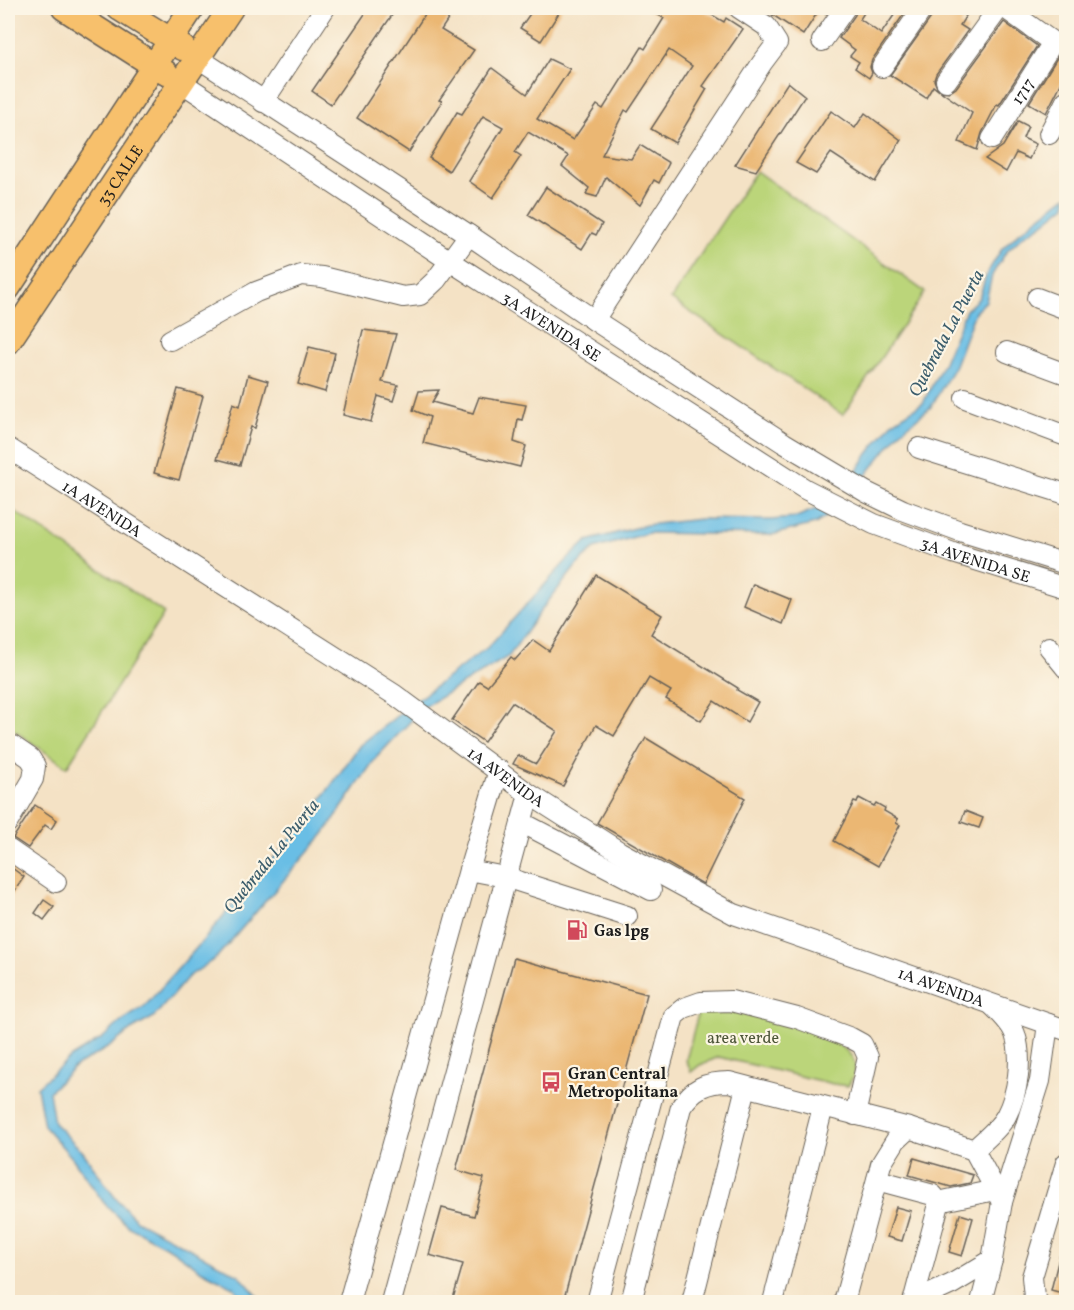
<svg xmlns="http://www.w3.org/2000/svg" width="1074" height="1310" font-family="Vollkorn,serif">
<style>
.green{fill:#bbd57a;stroke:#6c784b;stroke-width:1.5}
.water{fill:#69bee5;stroke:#426d80;stroke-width:1.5}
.building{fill:#ebb773}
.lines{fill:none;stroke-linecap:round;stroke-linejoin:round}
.minor-casing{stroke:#686157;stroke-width:22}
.major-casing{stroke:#686157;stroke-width:27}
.minor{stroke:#fff;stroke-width:20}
.major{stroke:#f7c06c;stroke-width:24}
.labels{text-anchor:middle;stroke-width:4.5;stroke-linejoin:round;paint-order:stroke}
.street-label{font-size:16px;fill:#1c1c1c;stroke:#fcf5e5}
.poi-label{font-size:16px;font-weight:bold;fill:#1c1c1c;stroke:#fcf5e5;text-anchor:start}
.park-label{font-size:16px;fill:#4c5438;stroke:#fcf5e5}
.water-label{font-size:18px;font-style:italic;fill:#3b5d6c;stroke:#fcf5e5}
</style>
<rect width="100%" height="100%" fill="#fcf5e5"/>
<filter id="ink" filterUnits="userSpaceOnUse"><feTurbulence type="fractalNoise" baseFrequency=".0167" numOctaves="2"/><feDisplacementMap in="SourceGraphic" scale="12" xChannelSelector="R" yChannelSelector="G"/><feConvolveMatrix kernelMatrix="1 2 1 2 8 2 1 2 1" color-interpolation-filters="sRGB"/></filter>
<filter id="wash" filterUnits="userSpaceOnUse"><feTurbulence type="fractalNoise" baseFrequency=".008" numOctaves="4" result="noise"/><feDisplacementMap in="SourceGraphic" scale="24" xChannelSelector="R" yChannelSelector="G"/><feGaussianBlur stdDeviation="1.35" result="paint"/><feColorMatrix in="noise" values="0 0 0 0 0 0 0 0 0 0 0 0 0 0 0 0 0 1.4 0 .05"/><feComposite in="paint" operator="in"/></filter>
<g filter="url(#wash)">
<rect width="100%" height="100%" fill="#f4e2c5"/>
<g class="green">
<path d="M756,171l169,121 -82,123 -172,-116z"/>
<path d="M8,507l156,106 -97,154 -59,-41z"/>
<path d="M719,1006c29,6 124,26 135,55 3,9 -1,17 -6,25l-15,-2 -114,-27 -19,8 -9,7 -5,-12 12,-46z"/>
</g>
<g class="water">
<path d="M1066,196v9l-25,20 -18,11 -17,16 -14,23 -6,26 -11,11 -20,53 -24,42 -30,24 -39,49 -8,-5 13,-20 26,-33 30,-19 21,-41 22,-52 13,-12 8,-25 15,-24 18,-17z"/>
<path d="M831,503l3,9 -19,12 -44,11 -123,-2 -54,16 -17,16 -35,44 -33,47 -85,51 -49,52 -51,75 -108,124 -28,19 -34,40 -23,13 -22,17 -35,20 -25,25 5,31 29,29 31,44 22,24 103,55 24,27h-17l-13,-15 -31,-16 -31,-22 -42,-22 -25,-24 -31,-44 -29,-33 -7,-39 34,-30 30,-18 21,-18 23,-15 62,-70 40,-49 55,-61 58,-81 57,-45 71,-53 80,-88 19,-18 59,-16 55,-6 70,1 23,-2z"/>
</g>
<g id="blocks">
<g class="building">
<path d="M369,8h28l-66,96 -19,-13z"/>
<path d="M429,8h5l15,10 -8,12 33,20 -35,50 3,1 -33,51 -52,-34z"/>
<path d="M534,8h28l-21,33 -21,-13z"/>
<path d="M645,8h55l24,14 2,-4 17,11 -40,57 4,3 -32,54 -24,-14 41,-63 -23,-16 -41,62 -3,-2 -23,45 29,4 9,-14 29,18 -10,20 -5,-3 -14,25 -34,-28 -9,20 -11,-3 3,-6 -27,-22 6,-9 -1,-2 -39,-23 -13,20 6,4 -28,42 -24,-17 34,-54 -20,-11 -34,55 -20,-13 28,-46 5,2 30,-46 35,26 22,-35 21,10 -33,50 36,21 24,-35 6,4 39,-62 3,2 19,-31z"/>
<path d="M762,8h69l-5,6 -7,-4 -16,25z"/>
<path d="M857,8h10l-7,11 21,15 18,-26 7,3 -34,49 -2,7 2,6 -3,5 -14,-10 4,-6 -9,-6 5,-6 -16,-12 16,-23z"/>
<path d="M935,8h36l-11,17 8,5 -32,44 -2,6 4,10 -5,-4 -7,12 -36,-23 43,-60z"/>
<path d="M1004,22l33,24 -38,59 -2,-1 -15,29 -5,17 -18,-8 13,-29 -32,-22 10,1 6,-4z"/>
<path d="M1062,47l4,2v25l-20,39 -17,-10 31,-50z"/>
<path d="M788,82l17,14 -49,75 -21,-6z"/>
<path d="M831,111l24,17 10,-15 36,27 -26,42 -44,-29 -15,21 -20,-11z"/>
<path d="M1018,121l10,5 -5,12 13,6 -7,15 -13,-6 -10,19 -21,-13 18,-13z"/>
<path d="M546,187l56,37 -6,11 -4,-2 -10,16 -54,-34z"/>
<path d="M363,330l33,4 -14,48 16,3 -5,16 -15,-5 -7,26 -28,-7z"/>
<path d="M309,347l26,6 -10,39 -27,-8z"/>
<path d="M248,375l20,6 -13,47 -4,-1 -11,38 -23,-6 16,-56 7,3z"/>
<path d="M178,389l25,7 -24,84 -25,-7z"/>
<path d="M439,390l-7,12 41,11 6,-16 47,8 -4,15 -4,-1 -4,23 12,4 -6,21 -97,-24 7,-26 -17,-7 6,-19z"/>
<path d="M596,575l66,40 -11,19 87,54 -1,2 21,12 -11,20 -33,-21 -13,20 -35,-22 5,-8 -22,-13 -35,58 -18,-11 -33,61 -50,-22 5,-9 18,9 21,-33 -45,-29 -28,40 -32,-22 27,-39 8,5 24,-29 4,3 18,-20 16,11z"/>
<path d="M753,584l39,16 -9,24 -39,-17z"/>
<path d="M646,738l99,60 -42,86 -106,-61z"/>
<path d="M859,798l15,8 2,-3 9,5 -1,3 14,8 -2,4 4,2 -22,41 -44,-25 20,-39 3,1z"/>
<path d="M35,805l22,15 -6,9 -6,-4 -17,23 -15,-10z"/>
<path d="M965,811l18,7 -4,10 -18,-6z"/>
<path d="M8,865l16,12 -16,24z"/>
<path d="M44,900l10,7 -10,13 -9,-7z"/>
<path d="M514,958l133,36 -84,308h-111l11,-38 -34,-9 13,-47 32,8 10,-38 -28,-8z"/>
<path d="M914,1158l59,17 -3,8 -19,4 -42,-12z"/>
<path d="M896,1207l15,4 -9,30 -15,-4z"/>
<path d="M960,1214l13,4 -11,38 -13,-4z"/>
<path d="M1063,1242l3,1v51l-15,-4z"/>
</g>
</g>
</g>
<g filter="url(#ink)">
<use href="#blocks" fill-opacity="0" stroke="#686157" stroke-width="1.5"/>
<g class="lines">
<g class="minor-casing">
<g id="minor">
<path d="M822,41l23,-33"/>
<path d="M198,58l271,177 125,85 190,123 82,49 37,18 57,21 106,33"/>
<path d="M882,67l41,-59"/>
<path d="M946,81l53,-73"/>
<path id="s1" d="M181,82l269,179 355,228 69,35 79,29 113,35"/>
<path d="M263,102l62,-94"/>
<path d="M1049,134l17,-33"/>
<path id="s2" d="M992,139l58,-92 1,-6 -46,-33"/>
<path d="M1037,298l29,11"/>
<path d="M594,320l168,-257 15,-20 -11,-17 -27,-18"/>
<path d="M170,340l86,-48 45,-17 21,2 81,20 17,-2 16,-15 33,-45"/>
<path d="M1007,352l59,22"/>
<path d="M965,398l101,38"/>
<path id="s3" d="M8,448l387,247 134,99 91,58 114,62 332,116"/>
<path d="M919,448l147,46"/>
<path d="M1049,647l17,21"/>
<path d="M8,743l22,15 5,8 -2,13 -25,43"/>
<path d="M521,822l130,68"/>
<path d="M8,849l48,33"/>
<path d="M469,870l36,7 122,39"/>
<path d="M974,1150c10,-10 25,-21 32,-34 12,-23 17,-57 9,-82 -4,-11 -15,-21 -23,-29"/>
<path d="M877,1180l56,15 5,7v6l-25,94"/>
<path d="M938,1202l57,-12"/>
<path d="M349,1302l120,-432 30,-100"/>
<path d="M391,1302l138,-508"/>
<path d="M597,1302l77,-286 10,-8 17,-6 30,-1 66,17 54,20 11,6 6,13 -13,58"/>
<path d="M631,1302l50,-195c12,-19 25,-25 48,-25l180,46 65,22 28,52"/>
<path d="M692,1302l54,-215"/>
<path d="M773,1302l50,-195"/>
<path d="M844,1302l37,-138 15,-24 13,-12"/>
<path d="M913,1302l39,-18 40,-24"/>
<path d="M981,1302l11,-42 10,-58 38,-121 8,-57"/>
<path d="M1038,1302l-4,-5 -2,-20 34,-114"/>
</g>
</g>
<g class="major-casing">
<g id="major">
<path d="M64,8l102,65"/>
<path d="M119,8l64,40"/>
<path d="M8,288l184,-280"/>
<path id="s4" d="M8,342l223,-334"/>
</g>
</g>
<use href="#minor" class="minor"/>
<use href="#major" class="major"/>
</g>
</g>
<defs>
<g id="fuel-bare" transform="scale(1.62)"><path d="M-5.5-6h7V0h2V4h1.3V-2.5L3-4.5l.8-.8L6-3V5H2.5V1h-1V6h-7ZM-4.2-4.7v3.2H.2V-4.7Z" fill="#d1495b" stroke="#fcf5e5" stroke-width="2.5" paint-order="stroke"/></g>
<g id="bus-bare" transform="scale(1.62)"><path d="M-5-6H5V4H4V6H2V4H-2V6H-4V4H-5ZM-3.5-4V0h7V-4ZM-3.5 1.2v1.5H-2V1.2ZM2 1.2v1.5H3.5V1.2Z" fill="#d1495b" stroke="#fcf5e5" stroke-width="2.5" paint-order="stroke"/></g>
</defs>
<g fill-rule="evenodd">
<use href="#fuel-bare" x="577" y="930"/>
<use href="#bus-bare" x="551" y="1082"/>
</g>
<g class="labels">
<g class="street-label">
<text dy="6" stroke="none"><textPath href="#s2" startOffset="57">1717</textPath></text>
<text dy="6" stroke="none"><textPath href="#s4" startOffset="201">33 CALLE</textPath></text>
<text dy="6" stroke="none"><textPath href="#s1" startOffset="444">3A AVENIDA SE</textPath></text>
<text dy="6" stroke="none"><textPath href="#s3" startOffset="112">1A AVENIDA</textPath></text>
<text dy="6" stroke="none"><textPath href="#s1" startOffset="930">3A AVENIDA SE</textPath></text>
<text dy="6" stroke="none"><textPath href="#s3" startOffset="597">1A AVENIDA</textPath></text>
<text dy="6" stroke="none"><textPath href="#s3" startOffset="1083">1A AVENIDA</textPath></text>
</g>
<g class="poi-label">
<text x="594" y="936">Gas lpg</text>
<text x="568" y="1079">Gran Central<tspan x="568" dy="18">Metropolitana</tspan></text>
</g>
<g class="park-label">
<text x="743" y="1043">area verde</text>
</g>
<g class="water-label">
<text transform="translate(946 333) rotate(-62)" y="6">Quebrada La Puerta</text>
<text transform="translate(271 856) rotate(-51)" y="6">Quebrada La Puerta</text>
</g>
</g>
<rect width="1074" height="1310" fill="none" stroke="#fcf5e5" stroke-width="30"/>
</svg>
